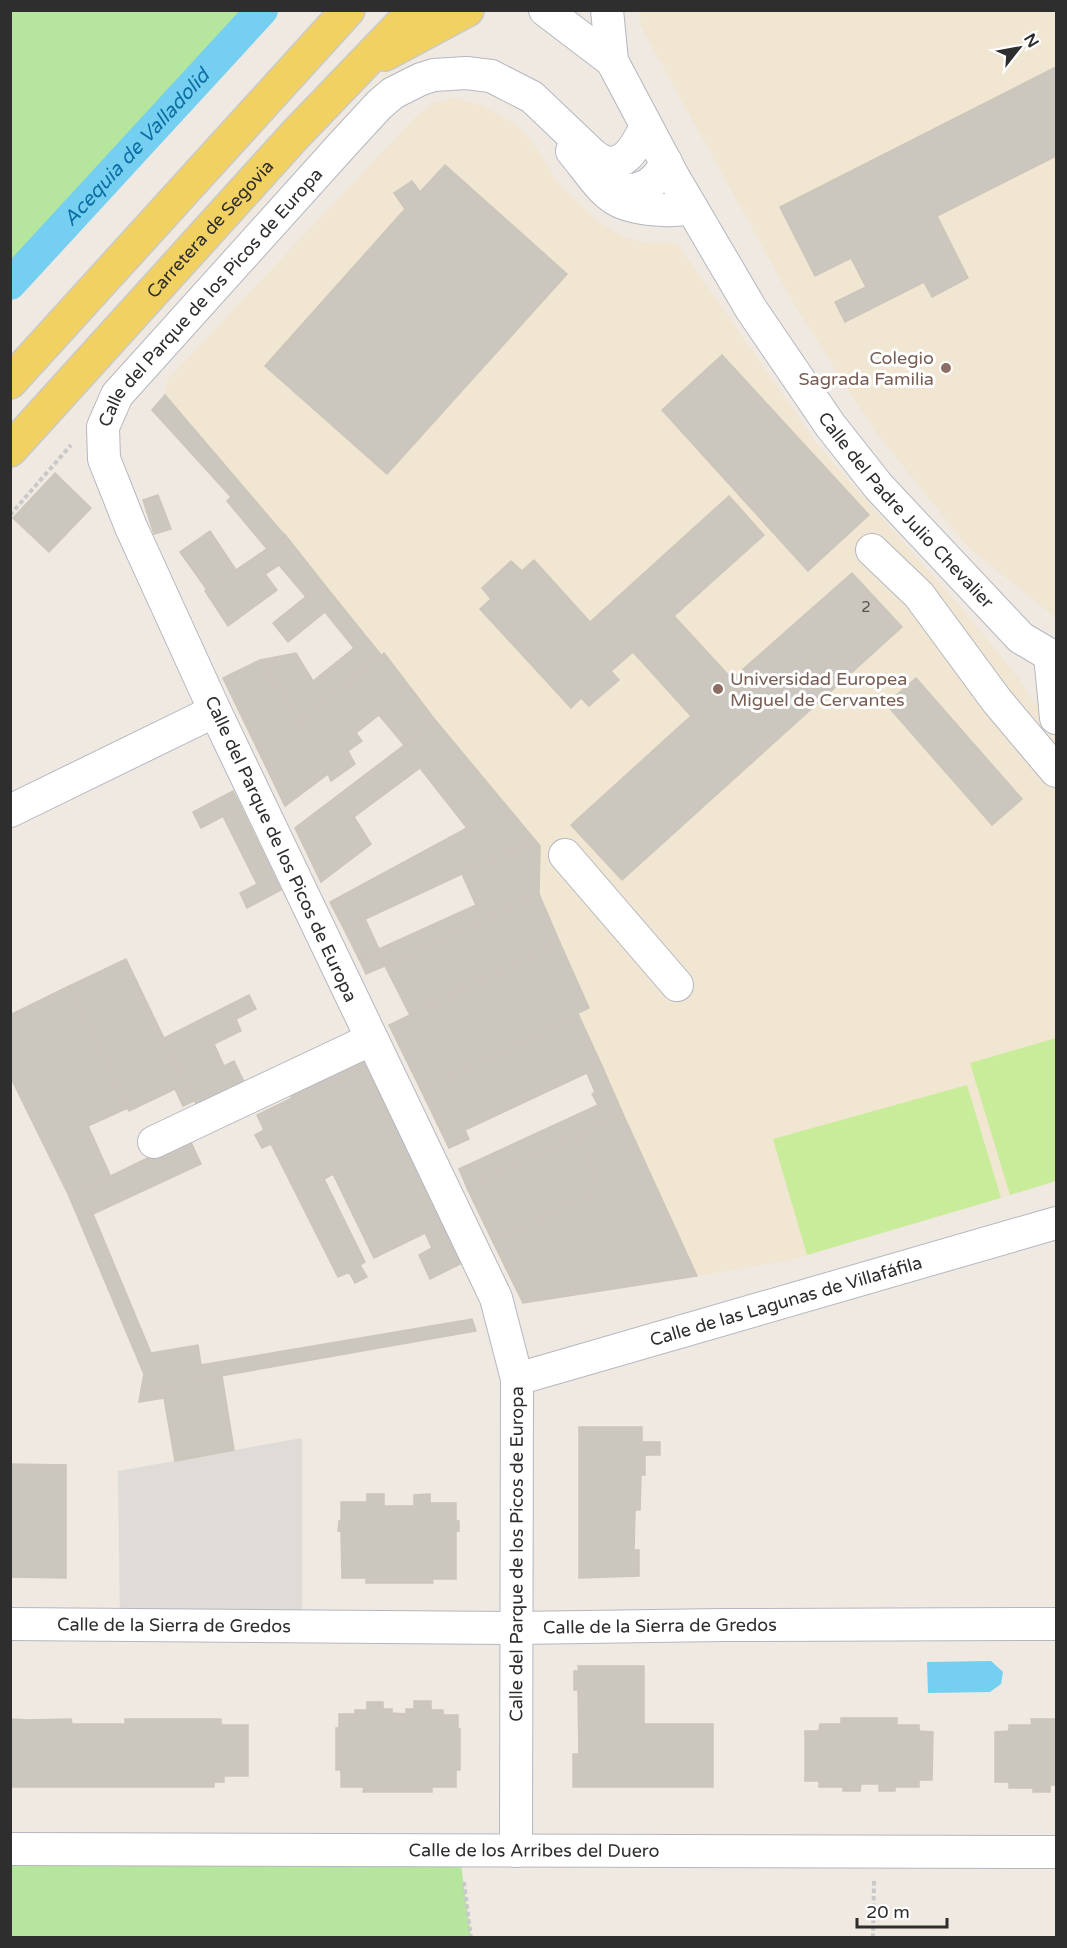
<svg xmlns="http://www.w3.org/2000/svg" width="1067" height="1948" font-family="'Varela Round',sans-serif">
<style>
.education{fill:#f0e6d1}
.green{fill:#b6e59e}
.pitch{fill:#c9ec9a}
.plaza{fill:#dfdcd8}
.water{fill:#75cff0}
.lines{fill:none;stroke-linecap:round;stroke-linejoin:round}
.canal{stroke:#75cff0;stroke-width:32}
.building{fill:#cbc7bf;stroke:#cbc5ba;stroke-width:1.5}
.minor-casing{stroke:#b4b7c1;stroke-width:34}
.major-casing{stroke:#c9c9c9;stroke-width:36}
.path{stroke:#c9c9c9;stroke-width:4;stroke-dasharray:4.5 3;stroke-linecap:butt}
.minor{stroke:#fff;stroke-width:32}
.major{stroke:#f2d163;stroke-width:33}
.education-dot{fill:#8d6e63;stroke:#fff;stroke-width:2}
.labels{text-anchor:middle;stroke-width:6;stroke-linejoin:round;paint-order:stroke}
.number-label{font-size:15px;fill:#555452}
.street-label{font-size:18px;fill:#2e2e2e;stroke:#fff}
.education-label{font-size:18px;fill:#785e54;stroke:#fff;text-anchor:end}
.water-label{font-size:20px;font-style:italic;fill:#0d6fa3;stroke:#fff}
</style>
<rect width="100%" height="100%" fill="#efe9e1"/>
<g class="education">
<path d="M641,10l415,1v607l-88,-71 -94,-117 -79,-124 -155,-281z"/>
<path d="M455,98l26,7 35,19 18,20 25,40 36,35 28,18 23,6h31l140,201 152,173 51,63 14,23 22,-6v484l-265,79 -94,16 -119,-263 11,-6 -51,-114 1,-47 -103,-125 -52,-67 -3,1 -95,-119 -121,-141 2,-15 250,-265 17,-12z"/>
</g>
<g class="green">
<path d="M10,11h241l-240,285h-1z"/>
<path d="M11,1849l448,2 12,86 -460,1z"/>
</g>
<g class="pitch">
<path d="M1056,1038v143l-46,14 -40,-132z"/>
<path d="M967,1085l34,113 -194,57 -34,-116z"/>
</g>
<path class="plaza" d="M302,1438v188l-182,-1 -2,-154z"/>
<path class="water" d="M991,1661l12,11 -2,12 -11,8 -62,1 -1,-31z"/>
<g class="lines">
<path class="canal" id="s1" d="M10,284l252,-274"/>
</g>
<g class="building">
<path d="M1056,67v89l-119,60 31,62 -36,19 -8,-15 -79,40 -10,-20 31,-15 -15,-29 -36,18 -35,-69z"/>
<path d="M445,165l122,109 -180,200 -122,-108 140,-157 -11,-16 18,-12 8,11z"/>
<path d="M722,355l147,160 -61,56 -146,-161z"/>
<path d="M165,395l116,136 5,5 -19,13 -40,-48 4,-4 -79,-87z"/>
<path d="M55,473l36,35 -42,44 -36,-34z"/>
<path d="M158,495l13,34 -17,5 -11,-34z"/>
<path d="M729,496l35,39 -90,81 58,63 120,-106 50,54 -280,253 -51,-55 120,-109 -58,-64 -22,19 8,9 -30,26 -8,-8 -10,10 -91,-99 11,-10 -9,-11 29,-27 11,10 12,-11 56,62z"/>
<path d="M210,531l26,39 -29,20 -27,-38z"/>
<path d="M286,536l37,47 -17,14 -27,-32 -14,9 12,16 -49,36 -23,-35z"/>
<path d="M323,583l58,72 -81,67 -40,-62 36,-7 17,28 41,-33 -29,-36 -37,30 -15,-19z"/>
<path d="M384,653l52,68 -32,24 -25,-30 -23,18 6,8 -14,10 7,13 -24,17 -3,-7 -43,32 -62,-128 37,-18 40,62z"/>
<path d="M916,678l106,121 -30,26 -106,-121z"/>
<path d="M436,721l99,119 -191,89 -14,-27 137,-74 -47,-60 -66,49 17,27 -50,38 -26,-54z"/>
<path d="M233,791l8,16 -40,21 -8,-16z"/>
<path d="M241,807l40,83 -34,18 -7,-15 17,-9 -34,-68z"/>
<path d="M535,840l5,6 -1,48 -154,72 -8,-15 -18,8 -15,-30 21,-10 14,30 97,-44 -14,-31z"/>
<path d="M539,894l21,49 -150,72 -25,-49z"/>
<path d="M560,943l29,65 -11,5 1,3 -158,74 -32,-65z"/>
<path d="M377,951l8,15 -19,8 -7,-15z"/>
<path d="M126,959l68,142 -11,5 -8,-17 -46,22 -60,-125z"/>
<path d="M69,986l59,122 -40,18 22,49 -41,21 -59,-120v-61z"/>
<path d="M249,995l7,14 -20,10 5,12 -27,13 10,22 10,-5 12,25 -48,22 -34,-70z"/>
<path d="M579,1016l23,50 -137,64 4,9 -20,9 -28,-58z"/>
<path d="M361,1057l95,189 4,18 -30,15 -11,-24 13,-7 -7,-15 -51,25 -41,-84 -9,5 41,83 -5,3 7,12 -12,6 -6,-11 -11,5 -67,-133 -9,4 -7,-13 9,-5 -7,-15 35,-17 -4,-7z"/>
<path d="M602,1066l21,48 -156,74 -8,-19 139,-64 -6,-11 3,-2 -8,-19z"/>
<path d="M623,1114l74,162 -174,27 -30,-61 109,-53 -24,-54z"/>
<path d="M578,1135l24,54 -109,53 -26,-54z"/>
<path d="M189,1138l12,26 -108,50 58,139 47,-8 3,20 271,-46 4,12 -335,59 3,-16 -75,-178z"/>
<path d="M222,1376l12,74 -59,11 -11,-63 -25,4 2,-12z"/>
<path d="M579,1427h63v15h18v13h-15v20h-4l-1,35h-5l-1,40h5v26l-60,2z"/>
<path d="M10,1464l56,1v113l-56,-1z"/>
<path d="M367,1494h17v12h30v-11l16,-1v9h26v18h3v10h-3v48h-24l1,4h-67v-5h-24l-1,-47h-3l1,-10h2v-19h26z"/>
<path d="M578,1666h66v58h69v63h-140v-33h6l-1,-64h-4v-19h5z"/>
<path d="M414,1701h17v9h12v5h15v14h2v41h-4v17h-24v5h-69l1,-5h-23v-17h-5v-42h3v-14h16v-4h12v-8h16v7h9v4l14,1v-5h8z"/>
<path d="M841,1718h56v7h22v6l14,1 -1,48h-13v7h-24v4h-16v-7h-18l-1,7h-17v-4h-24v-6h-14v-50h14l1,-7h21z"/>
<path d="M10,1719l19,1 42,-1 1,5h53v-5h96v6h27v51h-24v6h-10v5h-204z"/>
<path d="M1031,1719h25v66h-6v7h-17v-4h-24v-6h-14v-50l14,-1v-6h23z"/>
</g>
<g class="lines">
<g class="minor-casing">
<g id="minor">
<path d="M545,10l67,51"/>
<path id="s2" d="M607,10l5,51 61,115 78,133 79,116 49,62 142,151 29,17 6,1"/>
<path d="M572,151c33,40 35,57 92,59 9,1 18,-1 28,-1"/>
<path d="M602,181c25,17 53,9 64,-19"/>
<path d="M872,550l47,45 78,106 59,70"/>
<path d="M1050,655l6,63"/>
<path d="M10,811l205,-100"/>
<path d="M565,855l112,130"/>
<path d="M154,1142l218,-103"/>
<path id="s3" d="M517,1379l539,-156"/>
<path id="s4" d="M10,1624l506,4 207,-3 333,-1"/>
<path id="s5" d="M10,1849l1046,3"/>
<path id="s6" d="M516,1851l1,-472 -21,-81 -281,-587 -84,-184 -27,-68 -1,-32 14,-32 227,-252 35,-38 14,-12 28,-14 13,-4 32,-2 25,3 41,21 61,58c28,22 43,-8 53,-29"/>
</g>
</g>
<g class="major-casing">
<g id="major">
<path d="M385,54l82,-44"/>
<path d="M10,382l338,-372"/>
<path id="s7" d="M10,450l286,-316 119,-124"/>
</g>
</g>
<g class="path">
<path d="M10,515l61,-70"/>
<path d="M464,1882l7,56"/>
<path d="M873,1938l1,-57"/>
</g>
<use href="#minor" class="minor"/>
<use href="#major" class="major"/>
</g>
<g class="education-dot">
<circle cx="946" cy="368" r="6"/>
<circle cx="718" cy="689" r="6"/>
</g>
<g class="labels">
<g class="number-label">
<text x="866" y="612">2</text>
</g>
<g class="street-label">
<text dy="6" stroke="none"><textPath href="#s7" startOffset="298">Carretera de Segovia</textPath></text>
<text dy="6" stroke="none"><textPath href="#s6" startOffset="1683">Calle del Parque de los Picos de Europa</textPath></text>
<text dy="6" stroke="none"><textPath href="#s2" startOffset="590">Calle del Padre Julio Chevalier</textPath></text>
<text transform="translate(281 849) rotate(65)" y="6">Calle del Parque de los Picos de Europa</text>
<text dy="6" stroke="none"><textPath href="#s3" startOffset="280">Calle de las Lagunas de Villafáfila</textPath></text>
<text dy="6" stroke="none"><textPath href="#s6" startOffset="297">Calle del Parque de los Picos de Europa</textPath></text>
<text dy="6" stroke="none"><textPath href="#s4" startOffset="164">Calle de la Sierra de Gredos</textPath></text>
<text dy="6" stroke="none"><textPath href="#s4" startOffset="650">Calle de la Sierra de Gredos</textPath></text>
<text dy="6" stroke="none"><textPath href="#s5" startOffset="524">Calle de los Arribes del Duero</textPath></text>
</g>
<g class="education-label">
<text x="934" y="364">Colegio<tspan x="934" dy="21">Sagrada Familia</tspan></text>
<text x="730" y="685" text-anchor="start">Universidad Europea<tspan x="730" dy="21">Miguel de Cervantes</tspan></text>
</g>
<g class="water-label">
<text dy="7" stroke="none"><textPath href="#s1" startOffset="186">Acequia de Valladolid</textPath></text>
</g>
</g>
<rect width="1067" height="1948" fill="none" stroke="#2e2e2e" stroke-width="24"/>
<g transform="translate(1019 48) rotate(59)" stroke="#ffffff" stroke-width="4.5" paint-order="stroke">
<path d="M0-4.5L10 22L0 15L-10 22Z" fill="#2e2e2e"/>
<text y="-9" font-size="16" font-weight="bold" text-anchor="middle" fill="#2e2e2e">N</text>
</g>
<path d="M857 1918v9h90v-9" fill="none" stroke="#2e2e2e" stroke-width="3"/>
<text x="866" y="1918" font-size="18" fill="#2e2e2e" stroke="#ffffff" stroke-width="4.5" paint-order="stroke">20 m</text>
</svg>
